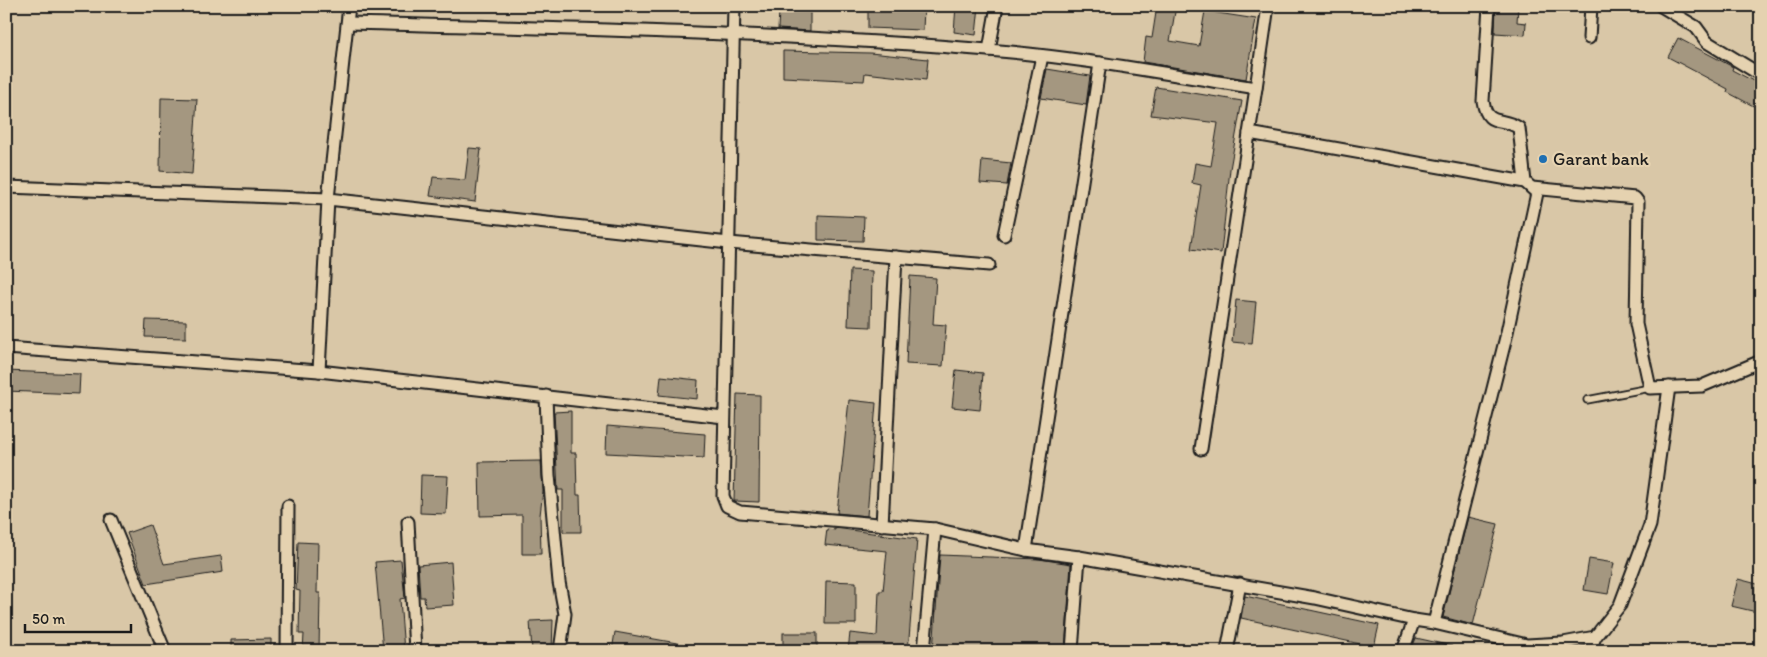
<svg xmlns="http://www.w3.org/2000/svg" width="1767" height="657" font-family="Itim,sans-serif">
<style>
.building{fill:#a49780;stroke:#1c1c1c}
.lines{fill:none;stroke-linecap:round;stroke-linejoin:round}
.service-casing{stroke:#1c1c1c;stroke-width:9}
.minor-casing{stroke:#1c1c1c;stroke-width:15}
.service{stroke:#e5d2b0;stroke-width:5.5}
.minor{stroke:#e5d2b0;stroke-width:11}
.poi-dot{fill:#1f6fb2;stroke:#e5d2b0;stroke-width:2}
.labels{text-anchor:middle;stroke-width:4.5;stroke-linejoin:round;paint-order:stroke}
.poi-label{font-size:18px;fill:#1c1c1c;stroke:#e5d2b0;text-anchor:start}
</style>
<rect width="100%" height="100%" fill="#d9c7a7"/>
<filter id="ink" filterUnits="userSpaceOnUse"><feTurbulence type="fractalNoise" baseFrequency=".02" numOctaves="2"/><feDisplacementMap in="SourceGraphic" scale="10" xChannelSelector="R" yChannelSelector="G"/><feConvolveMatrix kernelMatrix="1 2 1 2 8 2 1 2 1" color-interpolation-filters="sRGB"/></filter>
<g filter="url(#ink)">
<g class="building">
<path d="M956,6h23l-3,29 -22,-3z"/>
<path d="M1157,6h19l-6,35 29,5 6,-35 51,8 -10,60 -103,-17 3,-25 6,1z"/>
<path d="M1496,6h22l-1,16 9,1 -1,12 -30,-2z"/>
<path d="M868,7l56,1 -1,22 -55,-2z"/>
<path d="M779,11l31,1v19l-32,-2z"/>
<path d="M1678,38l55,29 -1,3 29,15v25l-34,-18 1,-3 -60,-32z"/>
<path d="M783,51l87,2 58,6 -2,21 -61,-7 -1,8 -81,-4z"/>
<path d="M1047,69l43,7 -4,29 -45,-7z"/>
<path d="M1156,87l86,14 -12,68 -9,84 -30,-4 10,-64 -9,-2 3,-20 16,3 7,-43 -67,-8z"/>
<path d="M161,98l36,1 -5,75 -32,-3z"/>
<path d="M469,148l12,1 -6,53 -45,-6 3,-19 32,3z"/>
<path d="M982,160l29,3 -4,22 -27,-2z"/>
<path d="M818,215l46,2 -1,24 -45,-1z"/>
<path d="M850,270l22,1 -1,56 -23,-1z"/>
<path d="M910,276l26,2 -3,46 13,1 -3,41 -37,-2z"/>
<path d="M1236,300l20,2 -4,42 -20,-2z"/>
<path d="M146,320l40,1v17l-41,-1z"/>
<path d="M956,370l27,3 -3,37 -28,-3z"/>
<path d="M6,371l74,3 -1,20 -73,-3z"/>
<path d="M661,376l37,4 -1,19 -38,-4z"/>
<path d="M737,394l23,1 -1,107 -25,-1z"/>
<path d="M849,400l27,3 -9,113 -30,-3z"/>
<path d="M571,411v42h5l1,42h3l1,37h-18v-42h-5l-4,-78z"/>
<path d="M607,426l98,8 -1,24 -98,-5z"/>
<path d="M541,461l2,30 -3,24 1,39h-19v-39l-42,1 -1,-54z"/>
<path d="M421,475l27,1 -2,38 -26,-1z"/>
<path d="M1468,517l30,7 -25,101 -30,-8z"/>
<path d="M150,525l14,39 57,-8 2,16 -77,12 -19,-51z"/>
<path d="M835,528l82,11 -9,112h-60l2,-18 27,3 2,-45h4l4,-40 -62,-6 2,-16 8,1z"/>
<path d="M298,542l20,1 -1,50h3l-1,58h-16l1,-17h-5l1,-43 -4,-1z"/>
<path d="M940,555l99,4 32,5 -6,87h-132z"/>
<path d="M1589,559l25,4 -6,31 -24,-4z"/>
<path d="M401,560l4,38 -5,1 4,52h-21l-8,-89z"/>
<path d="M451,562l3,43 -29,2 -1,-10h-4l-2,-32z"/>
<path d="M1738,579l23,6v28l-30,-7z"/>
<path d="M826,581l30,1v42h-31z"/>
<path d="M1245,596l134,29 -5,22 -133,-29z"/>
<path d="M553,620l-1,31h-20l-2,-30z"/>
<path d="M615,632l73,13v6h-76z"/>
<rect x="783" y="633" width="34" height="18"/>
<path d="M1416,638l36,8 -1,5h-40z"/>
<path d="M271,639v12h-40v-11z"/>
</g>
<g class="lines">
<g class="service-casing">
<path id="service" d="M1587,400l63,-12"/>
</g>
<g class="minor-casing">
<g id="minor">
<path d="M734,6l-11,490 4,10 13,6 195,17 91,21 53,7 236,41 99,22 20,3 93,22 36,-2 32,-6 25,-32 30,-80 19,-138"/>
<path d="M1661,6l35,21 11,15 54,33"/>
<path d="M349,23c213,6 427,9 639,27 90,7 179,24 268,38l-55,361"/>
<path d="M1589,38l2,-32"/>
<path d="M989,50l8,-44"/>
<path d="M1256,88l12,-82"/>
<path d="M1249,133l276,49"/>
<path d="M6,187l322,12 401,44 260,22"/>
<path d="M1532,188l103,10 3,4 -2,122 14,64 52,-2 59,-25"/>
<path d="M1004,235l38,-179"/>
<path d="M6,348l313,23 405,46"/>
<path d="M319,371l9,-172 21,-193"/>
<path d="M546,396l3,79 10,107 6,32 -5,37"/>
<path d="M111,520l54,131"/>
<path d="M408,522l7,129"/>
<path d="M882,525l14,-268"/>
<path d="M1026,550l74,-487"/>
<path d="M1434,623l72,-286 31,-144 -12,-11 -6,-54c-18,-12 -32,0 -36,-27l6,-95"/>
<path d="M287,651l1,-145"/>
<path d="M924,651l11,-122"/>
<path d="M1072,651l7,-94"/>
<path d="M1227,651l13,-67"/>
<path d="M1403,651l11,-31"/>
<path d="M1590,651l5,-14"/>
</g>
</g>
<use href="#service" class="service"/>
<use href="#minor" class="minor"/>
</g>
</g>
<circle class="poi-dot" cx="1543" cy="159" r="5"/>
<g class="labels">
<g class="poi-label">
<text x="1553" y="165">Garant bank</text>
</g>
</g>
<rect width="1767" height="657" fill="none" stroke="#e5d2b0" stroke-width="25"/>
<rect x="12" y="12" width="1742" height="632" fill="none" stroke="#1c1c1c" stroke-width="2" filter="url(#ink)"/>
<path d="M25 624v8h106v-8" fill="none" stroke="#1c1c1c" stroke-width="2.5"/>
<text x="32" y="624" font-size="15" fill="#1c1c1c" stroke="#e5d2b0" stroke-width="4" paint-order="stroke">50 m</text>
</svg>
